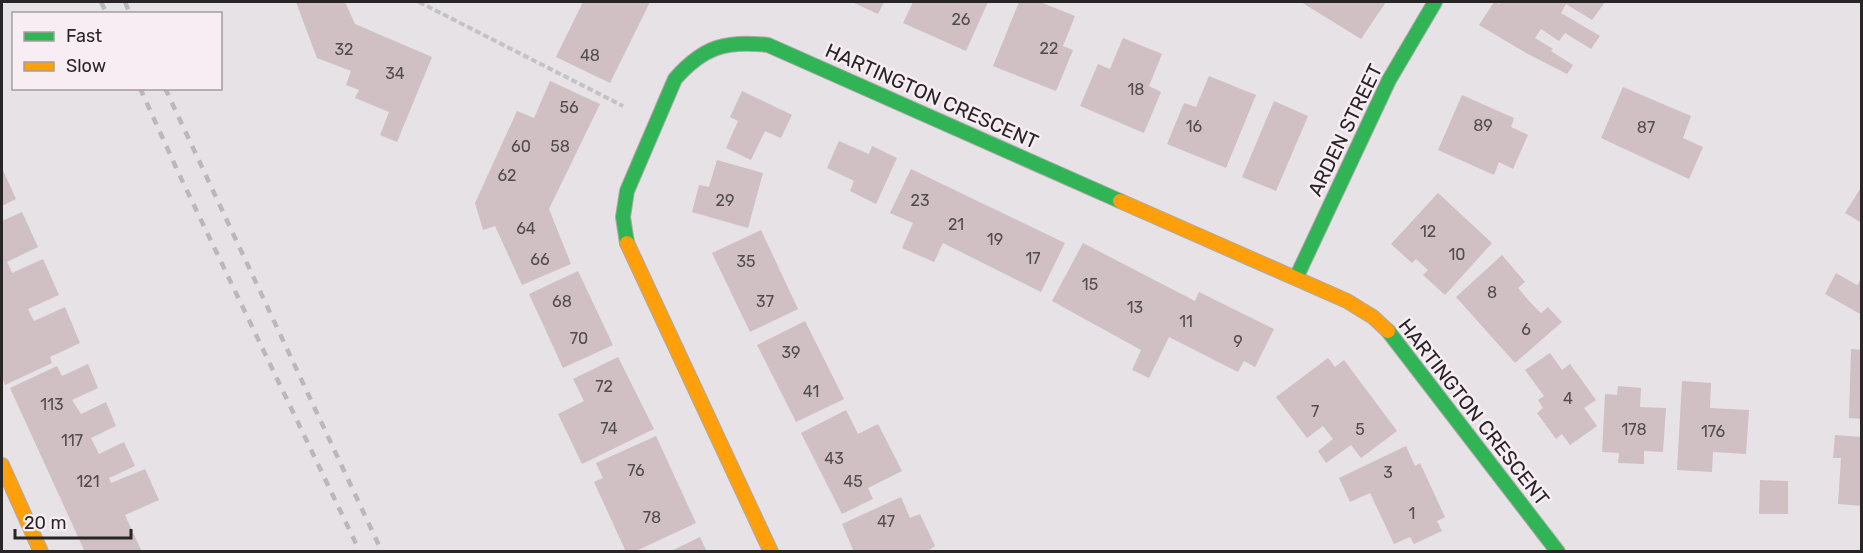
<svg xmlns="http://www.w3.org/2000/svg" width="1863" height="553" font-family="Rubik,sans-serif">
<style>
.building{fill:#d0c0c3}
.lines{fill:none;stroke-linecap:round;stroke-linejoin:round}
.fast-casing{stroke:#aca9ab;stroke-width:16}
.slow-casing{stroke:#aca9ab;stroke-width:16}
.path{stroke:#c4c3c4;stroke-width:4;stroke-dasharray:6 3;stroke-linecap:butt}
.fast{stroke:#30b455;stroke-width:14}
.slow{stroke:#ff9f0a;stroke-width:14}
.rail{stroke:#bab9ba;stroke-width:4.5;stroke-dasharray:8 8;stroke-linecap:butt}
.labels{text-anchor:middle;stroke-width:5;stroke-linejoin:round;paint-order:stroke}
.number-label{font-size:16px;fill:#524c4e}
.street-label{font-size:20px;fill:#282527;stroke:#f7edf3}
</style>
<rect width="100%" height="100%" fill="#e7e2e5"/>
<g class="building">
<path d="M296,2h49l10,22 77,33 -35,85 -17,-7 9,-23 -34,-14 4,-8 -13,-5 5,-14 -34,-13z"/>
<path d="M583,2h67l-40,81 -54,-26z"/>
<path d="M852,2h32l-6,12z"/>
<path d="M913,2h75l-22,49 -63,-28z"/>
<path d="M1019,2h21l35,14 -12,30 10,4 -17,41 -63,-25z"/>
<path d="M1301,2h85l-25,37z"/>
<path d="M1494,2l6,2 1,-2h104l-13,18 -26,-16 -5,9 39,23 -9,13 -26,-16 -6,8 -18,-12 -6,9 18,11 -2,2 22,14 -6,9 -41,-21 -47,-28z"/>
<path d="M1123,38l39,16 -13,32 12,6 -17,41 -64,-27 18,-42 12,5z"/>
<path d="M1209,76l47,19 -30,73 -59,-24 17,-41 12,4z"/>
<path d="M550,81l50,23 -51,105 22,55 -49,21 -27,-59 -12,4 -8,-27 42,-92 17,7z"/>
<path d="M1623,87l68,29 -8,22 20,9 -14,32 -88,-41z"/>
<path d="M742,91l50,24 -11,23 -16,-7 -14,29 -25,-12 12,-27 -8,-4z"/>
<path d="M1462,95l52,23 -3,9 17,8 -15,34 -14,-7 -5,13 -56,-25z"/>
<path d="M1274,101l34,15 -32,75 -34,-14z"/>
<path d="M839,141l30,13 3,-8 25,12 -21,46 -26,-13 4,-10 -27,-13z"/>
<path d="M717,160l46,13 -15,55 -56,-16 7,-27 10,2z"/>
<path d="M2,168l14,31 -14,7z"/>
<path d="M911,169l154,74 -24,49 -98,-49 -9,19 -32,-14 11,-25 -23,-10z"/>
<path d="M1862,186v37l-17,-10z"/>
<path d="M1438,193l54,50 -47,52 -22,-20 5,-5 -12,-11 -4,4 -21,-19z"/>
<path d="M22,212l16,35 -31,15 2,4 3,7 31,-14 16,36 -31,14 6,12 31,-14 15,36 -30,14 2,6 -47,22 -3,-9v-155z"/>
<path d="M761,230l37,79 -48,23 -38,-79z"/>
<path d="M1083,243l112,58 4,-9 75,37 -19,38 -11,-6 -6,11 -69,-35 -20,41 -17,-8 9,-20 -89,-49z"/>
<path d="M1502,255l23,27 -7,6 11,13 12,12 7,-6 14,15 -47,41 -59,-66z"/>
<path d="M578,271l35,74 -50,23 -34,-74z"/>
<path d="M1836,273l21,12 5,-7v37l-37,-21z"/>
<path d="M805,321l39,78 -48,23 -39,-77z"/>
<path d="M1851,349l11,1v69l-13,-1z"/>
<path d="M1550,353l12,17 8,-6 26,36 -12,8 13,18 -27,19 -8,-11 -6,5 -19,-26 6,-5 -5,-8 6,-4 -19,-26z"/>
<path d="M618,357l36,72 -72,35 -24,-50 26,-13 -11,-22z"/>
<path d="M1328,358l7,9 9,-7 53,71 -36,27 -10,-13 -25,18 -8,-12 15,-12 -10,-13 -16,12 -31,-41z"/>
<path d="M88,364l10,24 -26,12 9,14 25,-12 10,24 -25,12 8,16 25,-12 11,24 -26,12 2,5 34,-14 14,31 -34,15 17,37h-57l-75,-164 47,-22 5,10z"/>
<path d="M1682,381l29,2 -1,25 39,2 -3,44 -33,-2 -1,20 -35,-2z"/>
<path d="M1618,386l23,2 -1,19 26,1 -3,44 -19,-1v13l-26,-1 1,-10 -17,-1 3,-58 12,1z"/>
<path d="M846,410l12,24 20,-10 24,47 -34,17 5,11 -31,15 -41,-81z"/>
<path d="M1835,435l27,2v69l-24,-2 3,-46h-8z"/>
<path d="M656,436l40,87 -62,29h-8l-32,-70 9,-4 -7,-15z"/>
<path d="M1406,446l9,20 5,-3 25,54 -8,4 5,10 -28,13 -4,-7 -16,7 -24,-51 -20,9 -11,-24z"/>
<path d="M1760,480l28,1v33h-29z"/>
<path d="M901,497l9,21 10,-4 15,32 -9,6h-72l-12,-28z"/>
<path d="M700,537l7,15h-38z"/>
</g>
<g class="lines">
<g class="fast-casing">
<g id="fast">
<path d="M627,243l-4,-26 4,-26 48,-112c28,-32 51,-39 93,-34l352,156"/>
<path d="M1296,278l93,-198 46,-78"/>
<path d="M1388,331l170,221"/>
</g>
</g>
<g class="slow-casing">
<g id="slow">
<path d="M1120,201l227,100 26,16 15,14"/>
<path d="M627,243l144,309"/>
<path d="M2,465l39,87"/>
</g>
</g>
<path class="path" d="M419,2l204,104"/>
<use href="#fast" class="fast"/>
<use href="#slow" class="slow"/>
<g class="rail">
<path d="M101,2l6,12"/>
<path d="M125,2l5,12"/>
<path d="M140,88l39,86 181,378"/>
<path d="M165,88l217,464"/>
</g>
</g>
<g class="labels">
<g class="number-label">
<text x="961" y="25">26</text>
<text x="1049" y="54">22</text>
<text x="344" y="55">32</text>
<text x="590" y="61">48</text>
<text x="395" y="79">34</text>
<text x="1136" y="95">18</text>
<text x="569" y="113">56</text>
<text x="1483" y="131">89</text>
<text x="1194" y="132">16</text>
<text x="1646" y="133">87</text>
<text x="521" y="152">60</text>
<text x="560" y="152">58</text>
<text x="507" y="181">62</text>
<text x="725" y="206">29</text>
<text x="920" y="206">23</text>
<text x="956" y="230">21</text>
<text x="526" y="234">64</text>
<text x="1428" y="237">12</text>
<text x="995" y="245">19</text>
<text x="1457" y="260">10</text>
<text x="1033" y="264">17</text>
<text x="540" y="265">66</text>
<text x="746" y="267">35</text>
<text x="1090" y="290">15</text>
<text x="1492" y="298">8</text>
<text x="562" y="307">68</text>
<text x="765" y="307">37</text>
<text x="1135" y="313">13</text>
<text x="1186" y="327">11</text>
<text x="1526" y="335">6</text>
<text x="579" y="344">70</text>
<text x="1238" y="347">9</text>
<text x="791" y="358">39</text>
<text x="604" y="392">72</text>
<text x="811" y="397">41</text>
<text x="1568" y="404">4</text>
<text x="52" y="410">113</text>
<text x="1315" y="417">7</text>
<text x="609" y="434">74</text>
<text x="1360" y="435">5</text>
<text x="1634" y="435">178</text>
<text x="1713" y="437">176</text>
<text x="72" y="446">117</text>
<text x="834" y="464">43</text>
<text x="636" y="476">76</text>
<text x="1388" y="478">3</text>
<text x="88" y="487">121</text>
<text x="853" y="487">45</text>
<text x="1412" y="519">1</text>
<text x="652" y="523">78</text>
<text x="886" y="527">47</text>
</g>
<g class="street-label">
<text transform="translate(932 96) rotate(24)" y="7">HARTINGTON CRESCENT</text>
<text transform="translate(1345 130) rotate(-64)" y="7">ARDEN STREET</text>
<text transform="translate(1474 412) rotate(52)" y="7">HARTINGTON CRESCENT</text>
</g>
</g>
<rect width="1863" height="553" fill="none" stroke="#282527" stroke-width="6"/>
<rect x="12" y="12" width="210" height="78" fill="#f7edf3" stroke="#a49da1" stroke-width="1.5"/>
<rect x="24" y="32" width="30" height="9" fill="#30b455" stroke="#a49da1" stroke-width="1.5"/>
<text x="66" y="42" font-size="18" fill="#282527">Fast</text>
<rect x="24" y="62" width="30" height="9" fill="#ff9f0a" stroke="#a49da1" stroke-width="1.5"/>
<text x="66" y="72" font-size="18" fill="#282527">Slow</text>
<path d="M15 529v9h116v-9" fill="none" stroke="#282527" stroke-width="3"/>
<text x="24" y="529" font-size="18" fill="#282527" stroke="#f7edf3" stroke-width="4.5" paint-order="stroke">20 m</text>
</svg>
